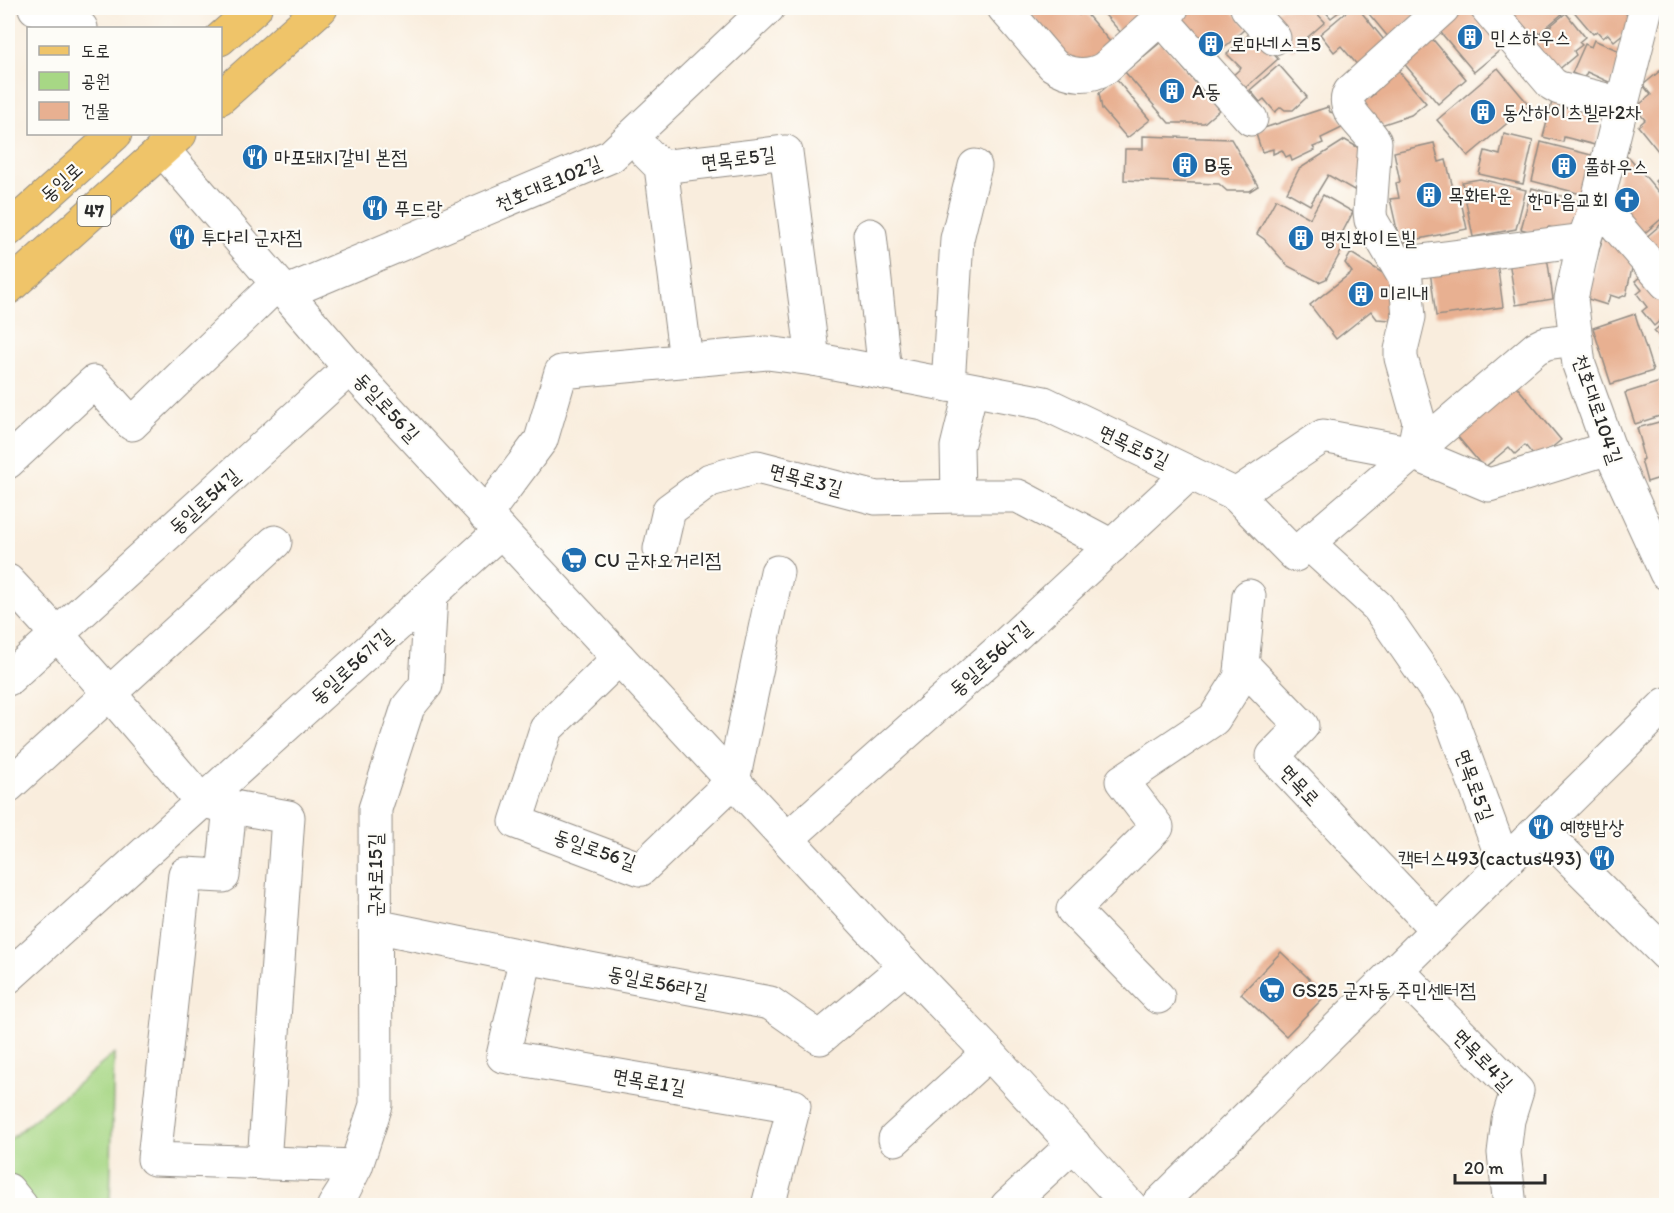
<svg xmlns="http://www.w3.org/2000/svg" width="1674" height="1213" font-family="Itim,'Poor Story',sans-serif">
<style>
.park{fill:#a7d785;stroke:#698158;stroke-width:1.5}
.building{fill:#e8b091}
.lines{fill:none;stroke-linecap:round;stroke-linejoin:round}
.minor-casing{stroke:#928c84;stroke-width:35}
.tertiary-casing{stroke:#928c84;stroke-width:35}
.primary-casing{stroke:#928c84;stroke-width:35}
.minor{stroke:#fff;stroke-width:33}
.tertiary{stroke:#fff;stroke-width:33}
.primary{stroke:#efc469;stroke-width:33}
.labels{text-anchor:middle;stroke-width:4.5;stroke-linejoin:round;paint-order:stroke}
.shield{fill:#fdfcf7;stroke:#6a6a68;stroke-width:1.5}
.shield-label{font-size:18px;font-weight:bold;fill:#2b2b2b}
.poi-label{font-size:20px;fill:#2b2b2b;stroke:#fdfcf7;text-anchor:start}
.street-label{font-size:20px;fill:#2b2b2b;stroke:#fdfcf7}
</style>
<rect width="100%" height="100%" fill="#fdfcf7"/>
<filter id="ink" filterUnits="userSpaceOnUse"><feTurbulence type="fractalNoise" baseFrequency=".0167" numOctaves="2"/><feDisplacementMap in="SourceGraphic" scale="12" xChannelSelector="R" yChannelSelector="G"/><feConvolveMatrix kernelMatrix="1 2 1 2 8 2 1 2 1" color-interpolation-filters="sRGB"/></filter>
<filter id="wash" filterUnits="userSpaceOnUse"><feTurbulence type="fractalNoise" baseFrequency=".008" numOctaves="4" result="noise"/><feDisplacementMap in="SourceGraphic" scale="24" xChannelSelector="R" yChannelSelector="G"/><feGaussianBlur stdDeviation="1.35" result="paint"/><feColorMatrix in="noise" values="0 0 0 0 0 0 0 0 0 0 0 0 0 0 0 0 0 1.4 0 .05"/><feComposite in="paint" operator="in"/></filter>
<g filter="url(#wash)">
<rect width="100%" height="100%" fill="#f9eddd"/>
<path class="park" d="M114,1054l-4,151h-78l-24,-30v-34z"/>
<g id="blocks">
<g class="building">
<path d="M1037,8h36l6,7 5,-4 27,32 -23,19h-17l-41,-49z"/>
<path d="M1099,8h53l-30,26z"/>
<path d="M1194,8h35l18,19 -38,34 -33,-37z"/>
<path d="M1280,8h32l13,14 -33,29 -13,-15 -10,-19z"/>
<path d="M1322,8h22l-13,10z"/>
<path d="M1351,8h7l30,37 -28,23 -19,-22 -7,6 -14,-18z"/>
<path d="M1364,8h47l6,7 -28,23z"/>
<path d="M1461,8h9l34,39 -30,25 -37,-44z"/>
<path d="M1504,8h52l6,6 -31,26z"/>
<path d="M1571,8h50l14,16 -21,17 -6,-7 -5,4 -6,-7 -4,3z"/>
<path d="M1566,13l19,24 -6,5 3,3 -8,6 2,4 -19,16 -25,-30z"/>
<path d="M1253,31l25,28 -35,31 -12,-13 10,-9 -14,-14z"/>
<path d="M1430,36l36,43 -28,25 -36,-43z"/>
<path d="M1594,40l30,13 -13,30 -24,-11 -3,6 -12,-5 13,-29 6,3z"/>
<path d="M1161,42l58,68 -15,13h-35l-44,-51z"/>
<path d="M1279,65l28,32 -14,13h-8l-4,-3 -6,5 -11,-13 -4,3 -10,-12z"/>
<path d="M1396,68l30,35 -15,12 -33,11 -18,-21 14,-11 -4,-4z"/>
<path d="M1498,68l31,37 -61,51 -31,-36z"/>
<path d="M1661,70l5,6v76l-4,4 -24,-30 7,-6 -10,-12 16,-13 -8,-10z"/>
<path d="M1116,79l34,41 -23,18 -25,-29 -3,-16z"/>
<path d="M1553,98l51,13 -9,34 -31,-8 -1,5 -20,-5z"/>
<path d="M1328,107l2,5 4,1 12,13 -25,12 2,5 -10,4 2,3 -23,11 -2,-6 -4,2 -4,-7 -9,4v-5l-11,3 -7,-21z"/>
<path d="M1504,134l29,7 -10,43 -44,-10 6,-23 15,4z"/>
<path d="M1143,136l88,3 27,47 -8,5h-23l-8,-7 -95,-4 1,-31h18z"/>
<path d="M1345,140l19,11 -1,24 -9,15 -26,-15 -18,30 -23,-13 12,-23z"/>
<path d="M1541,142l54,14 -10,39 -53,-14z"/>
<path d="M1434,143l5,19 7,-2 7,28 5,-1 9,42 -67,14 -10,-44 9,-1 -3,-15 4,-1 -6,-30z"/>
<path d="M1625,157h4l37,44v14l-26,22 -30,-36z"/>
<path d="M1666,172v23l-11,-14z"/>
<path d="M1480,179l46,11 -10,39 -43,8 -11,-55z"/>
<path d="M1532,188l52,14 -15,30 -20,-5 -3,9 -25,-7z"/>
<path d="M1323,195l30,17 -13,25 3,11 -17,31 -7,3 -31,-16 -24,-27 -7,-5 19,-35 34,19z"/>
<path d="M1666,220v38l-4,3 -18,-22z"/>
<path d="M1603,237l11,3 19,24 -7,31 -7,3 -9,-3 -3,10 -22,-7z"/>
<path d="M1351,253l49,31 -5,29 -4,-1v8l-14,-1 -6,-8 -35,28 -26,-34 42,-33 -7,-9z"/>
<path d="M1542,256l6,7 5,36 -37,6 -7,-44z"/>
<path d="M1497,262l6,45 -67,9 -6,-45z"/>
<path d="M1644,274l22,26v15l-12,11 -12,-15 5,-4 -10,-13 5,-4 -7,-9z"/>
<path d="M1635,314l18,57 -42,13 -18,-56z"/>
<path d="M1666,320v40l-8,-10 7,-7 -11,-12z"/>
<path d="M1512,381l49,59 -24,20 -12,-15 -10,9 -6,-7 -25,21 -32,-38z"/>
<path d="M1663,381l3,13v20l-31,10 -10,-31z"/>
<path d="M1666,420v56l-19,6 -6,-22 3,-1 -4,-14h2l-5,-17z"/>
<path d="M1281,952l45,43 -40,41 -45,-42z"/>
</g>
</g>
</g>
<g filter="url(#ink)">
<use href="#blocks" fill-opacity="0" stroke="#928c84" stroke-width="1.5"/>
<g class="lines">
<g class="minor-casing">
<g id="minor">
<path d="M35,8l46,20"/>
<path d="M1004,8l49,57c16,11 36,13 52,3l67,-60"/>
<path d="M1247,8l27,30"/>
<path d="M1487,8l65,76 7,4 63,16"/>
<path d="M1646,8l-49,195 -13,37 -13,59 8,66 30,83 57,125"/>
<path d="M1161,18l90,101"/>
<path d="M162,149l188,219 526,567 113,118 141,153"/>
<path d="M646,152l15,15 25,193"/>
<path d="M661,167l125,-15 27,207"/>
<path d="M1597,203l69,80"/>
<path d="M870,235l15,138"/>
<path d="M1398,264l186,-24"/>
<path d="M285,293l326,-137 157,-148"/>
<path d="M948,385l9,-146 18,-73"/>
<path d="M1413,453l6,-31 -18,-64v-8l8,-33 -3,-37 -35,-60 -1,-8 5,-70c-8,-15 -36,-32 -25,-50l93,-84"/>
<path d="M8,462l86,-80 38,42 145,-140"/>
<path d="M1236,495l87,-59 90,17 76,32 120,-37"/>
<path d="M958,496h60l94,50"/>
<path d="M485,515l56,-75 20,-68 206,-19 46,6 231,44 192,92 59,60"/>
<path d="M660,549l9,-39 41,-30 47,-13 119,31 82,-2 -1,-49 14,-57"/>
<path d="M8,581c67,71 130,145 193,220l87,16 -24,346"/>
<path d="M1249,596l-7,68 60,62 -29,30 164,174"/>
<path d="M619,658l-73,71 -30,93 125,47 92,-88 44,-209"/>
<path d="M8,679l342,-311"/>
<path d="M8,786l267,-244"/>
<path d="M230,806l-7,70 -38,-2 -31,285 202,7"/>
<path d="M1541,827l15,18 110,109"/>
<path d="M787,839l218,-194 185,-172"/>
<path d="M1504,863l-58,-158 -68,-98 -70,-64 228,-195 10,-5 30,-4"/>
<path d="M375,926l151,31 244,46 50,35 86,-72"/>
<path d="M526,957l-23,99 291,50 -26,100"/>
<path d="M1396,969l121,122 -9,29 -4,33 6,53"/>
<path d="M8,977l493,-446"/>
<path d="M1158,997l-85,-87 84,-83 -35,-46 92,-62 26,-41 2,-14"/>
<path d="M895,1139l94,-86"/>
<path d="M8,1190l13,16"/>
<path d="M334,1206l9,-14 13,-26 20,-61 -1,-296 33,-102 18,-22 5,-91"/>
<path d="M1007,1206l67,-62"/>
</g>
</g>
<g class="tertiary-casing">
<path id="tertiary" d="M1157,1206l509,-502"/>
</g>
<g class="primary-casing">
<g id="primary">
<path d="M220,39l35,-31"/>
<path d="M220,98l101,-90"/>
<path d="M8,230l107,-96"/>
<path d="M8,288l172,-154"/>
</g>
</g>
<use href="#minor" class="minor"/>
<use href="#tertiary" class="tertiary"/>
<use href="#primary" class="primary"/>
</g>
</g>
<defs>
<g id="building-disc" transform="scale(1.35)"><circle r="9.5" fill="#1f6fb2" stroke="#fdfcf7"/><path d="M-4-6H4V6H1V3H-1V6H-4ZM-2.5-4.3h1.7v1.8h-1.7ZM.8-4.3h1.7v1.8H.8ZM-2.5-1h1.7V.8h-1.7ZM.8-1h1.7V.8H.8Z" fill="#fff"/></g>
<g id="restaurant-disc" transform="scale(1.35)"><circle r="9.5" fill="#1f6fb2" stroke="#fdfcf7"/><path d="M-5-6h1v4h1v-4h1v4h1v-4h1v5L-1.5 .5V6h-2V.5L-5-1ZM5-6V6H3V1.5H1.5Q1.5-4 5-6Z" fill="#fff"/></g>
<g id="church-disc" transform="scale(1.35)"><circle r="9.5" fill="#1f6fb2" stroke="#fdfcf7"/><path d="M-1.2-6h2.4v3.5h3.3v2.4h-3.3V6h-2.4V-.1h-3.3v-2.4h3.3Z" fill="#fff"/></g>
<g id="supermarket-disc" transform="scale(1.35)"><circle r="9.5" fill="#1f6fb2" stroke="#fdfcf7"/><path d="M-6-5.5h2.5l.6 2H6L4.5 2H-2.5L-4.4-4H-6ZM-1.5 3.2a1.3 1.3 0 1 0 .1 0ZM3 3.2a1.3 1.3 0 1 0 .1 0Z" fill="#fff"/></g>
</defs>
<g fill-rule="evenodd">
<use href="#building-disc" x="1470" y="37"/>
<use href="#building-disc" x="1211" y="44"/>
<use href="#building-disc" x="1172" y="91"/>
<use href="#building-disc" x="1483" y="112"/>
<use href="#restaurant-disc" x="255" y="157"/>
<use href="#building-disc" x="1185" y="165"/>
<use href="#building-disc" x="1564" y="166"/>
<use href="#building-disc" x="1429" y="195"/>
<use href="#church-disc" x="1627" y="200"/>
<use href="#restaurant-disc" x="375" y="208"/>
<use href="#restaurant-disc" x="182" y="237"/>
<use href="#building-disc" x="1301" y="238"/>
<use href="#building-disc" x="1361" y="294"/>
<use href="#supermarket-disc" x="574" y="560"/>
<use href="#restaurant-disc" x="1541" y="827"/>
<use href="#restaurant-disc" x="1602" y="858"/>
<use href="#supermarket-disc" x="1272" y="990"/>
</g>
<g class="labels">
<rect class="shield" x="77.5" y="196" width="33" height="30" rx="4.5"/>
<g class="shield-label">
<text x="94" y="217">47</text>
</g>
<g class="poi-label">
<text x="1490" y="44">민스하우스</text>
<text x="1230" y="51">로마네스크5</text>
<text x="1192" y="98">A동</text>
<text x="1502" y="119">동산하이츠빌라2차</text>
<text x="274" y="164">마포돼지갈비 본점</text>
<text x="1204" y="172">B동</text>
<text x="1584" y="173">풀하우스</text>
<text x="1448" y="202">목화타운</text>
<text x="1608" y="207" text-anchor="end">한마음교회</text>
<text x="394" y="215">푸드랑</text>
<text x="201" y="244">투다리 군자점</text>
<text x="1320" y="245">명진화이트빌</text>
<text x="1380" y="301">미리내</text>
<text x="594" y="567">CU 군자오거리점</text>
<text x="1560" y="834">예향밥상</text>
<text x="1582" y="865" text-anchor="end">캑터스493(cactus493)</text>
<text x="1292" y="997">GS25 군자동 주민센터점</text>
</g>
<g class="street-label">
<text transform="translate(738 158) rotate(-7)" y="7">면목로5길</text>
<text transform="translate(61 182) rotate(-42)" y="7">동일로</text>
<text transform="translate(548 183) rotate(-23)" y="7">천호대로102길</text>
<text transform="translate(387 407) rotate(47)" y="7">동일로56길</text>
<text transform="translate(1598 409) rotate(71)" y="7">천호대로104길</text>
<text transform="translate(1134 446) rotate(25)" y="7">면목로5길</text>
<text transform="translate(806 479) rotate(15)" y="7">면목로3길</text>
<text transform="translate(204 501) rotate(-42)" y="7">동일로54길</text>
<text transform="translate(990 658) rotate(-42)" y="7">동일로56나길</text>
<text transform="translate(351 666) rotate(-42)" y="7">동일로56가길</text>
<text transform="translate(1300 785) rotate(47)" y="7">면목로</text>
<text transform="translate(1475 785) rotate(70)" y="7">면목로5길</text>
<text transform="translate(595 849) rotate(19)" y="7">동일로56길</text>
<text transform="translate(375 875) rotate(-90)" y="7">군자로15길</text>
<text transform="translate(658 982) rotate(11)" y="7">동일로56라길</text>
<text transform="translate(1483 1059) rotate(46)" y="7">면목로4길</text>
<text transform="translate(649 1081) rotate(10)" y="7">면목로1길</text>
</g>
</g>
<rect width="1674" height="1213" fill="none" stroke="#fdfcf7" stroke-width="30"/>
<rect x="27" y="27" width="195" height="108" fill="#fdfcf7" stroke="#a9a8a5" stroke-width="1.5"/>
<rect x="39" y="46" width="30" height="9" fill="#efc469" stroke="#a9a8a5" stroke-width="1.5"/>
<text x="81" y="57" font-size="18" fill="#2b2b2b">도로</text>
<rect x="39" y="72" width="30" height="18" fill="#a7d785" stroke="#a9a8a5" stroke-width="1.5"/>
<text x="81" y="87" font-size="18" fill="#2b2b2b">공원</text>
<rect x="39" y="102" width="30" height="18" fill="#e8b091" stroke="#a9a8a5" stroke-width="1.5"/>
<text x="81" y="117" font-size="18" fill="#2b2b2b">건물</text>
<path d="M1455 1174v9h90v-9" fill="none" stroke="#2b2b2b" stroke-width="3"/>
<text x="1464" y="1174" font-size="18" fill="#2b2b2b" stroke="#fdfcf7" stroke-width="4.5" paint-order="stroke">20 m</text>
</svg>
